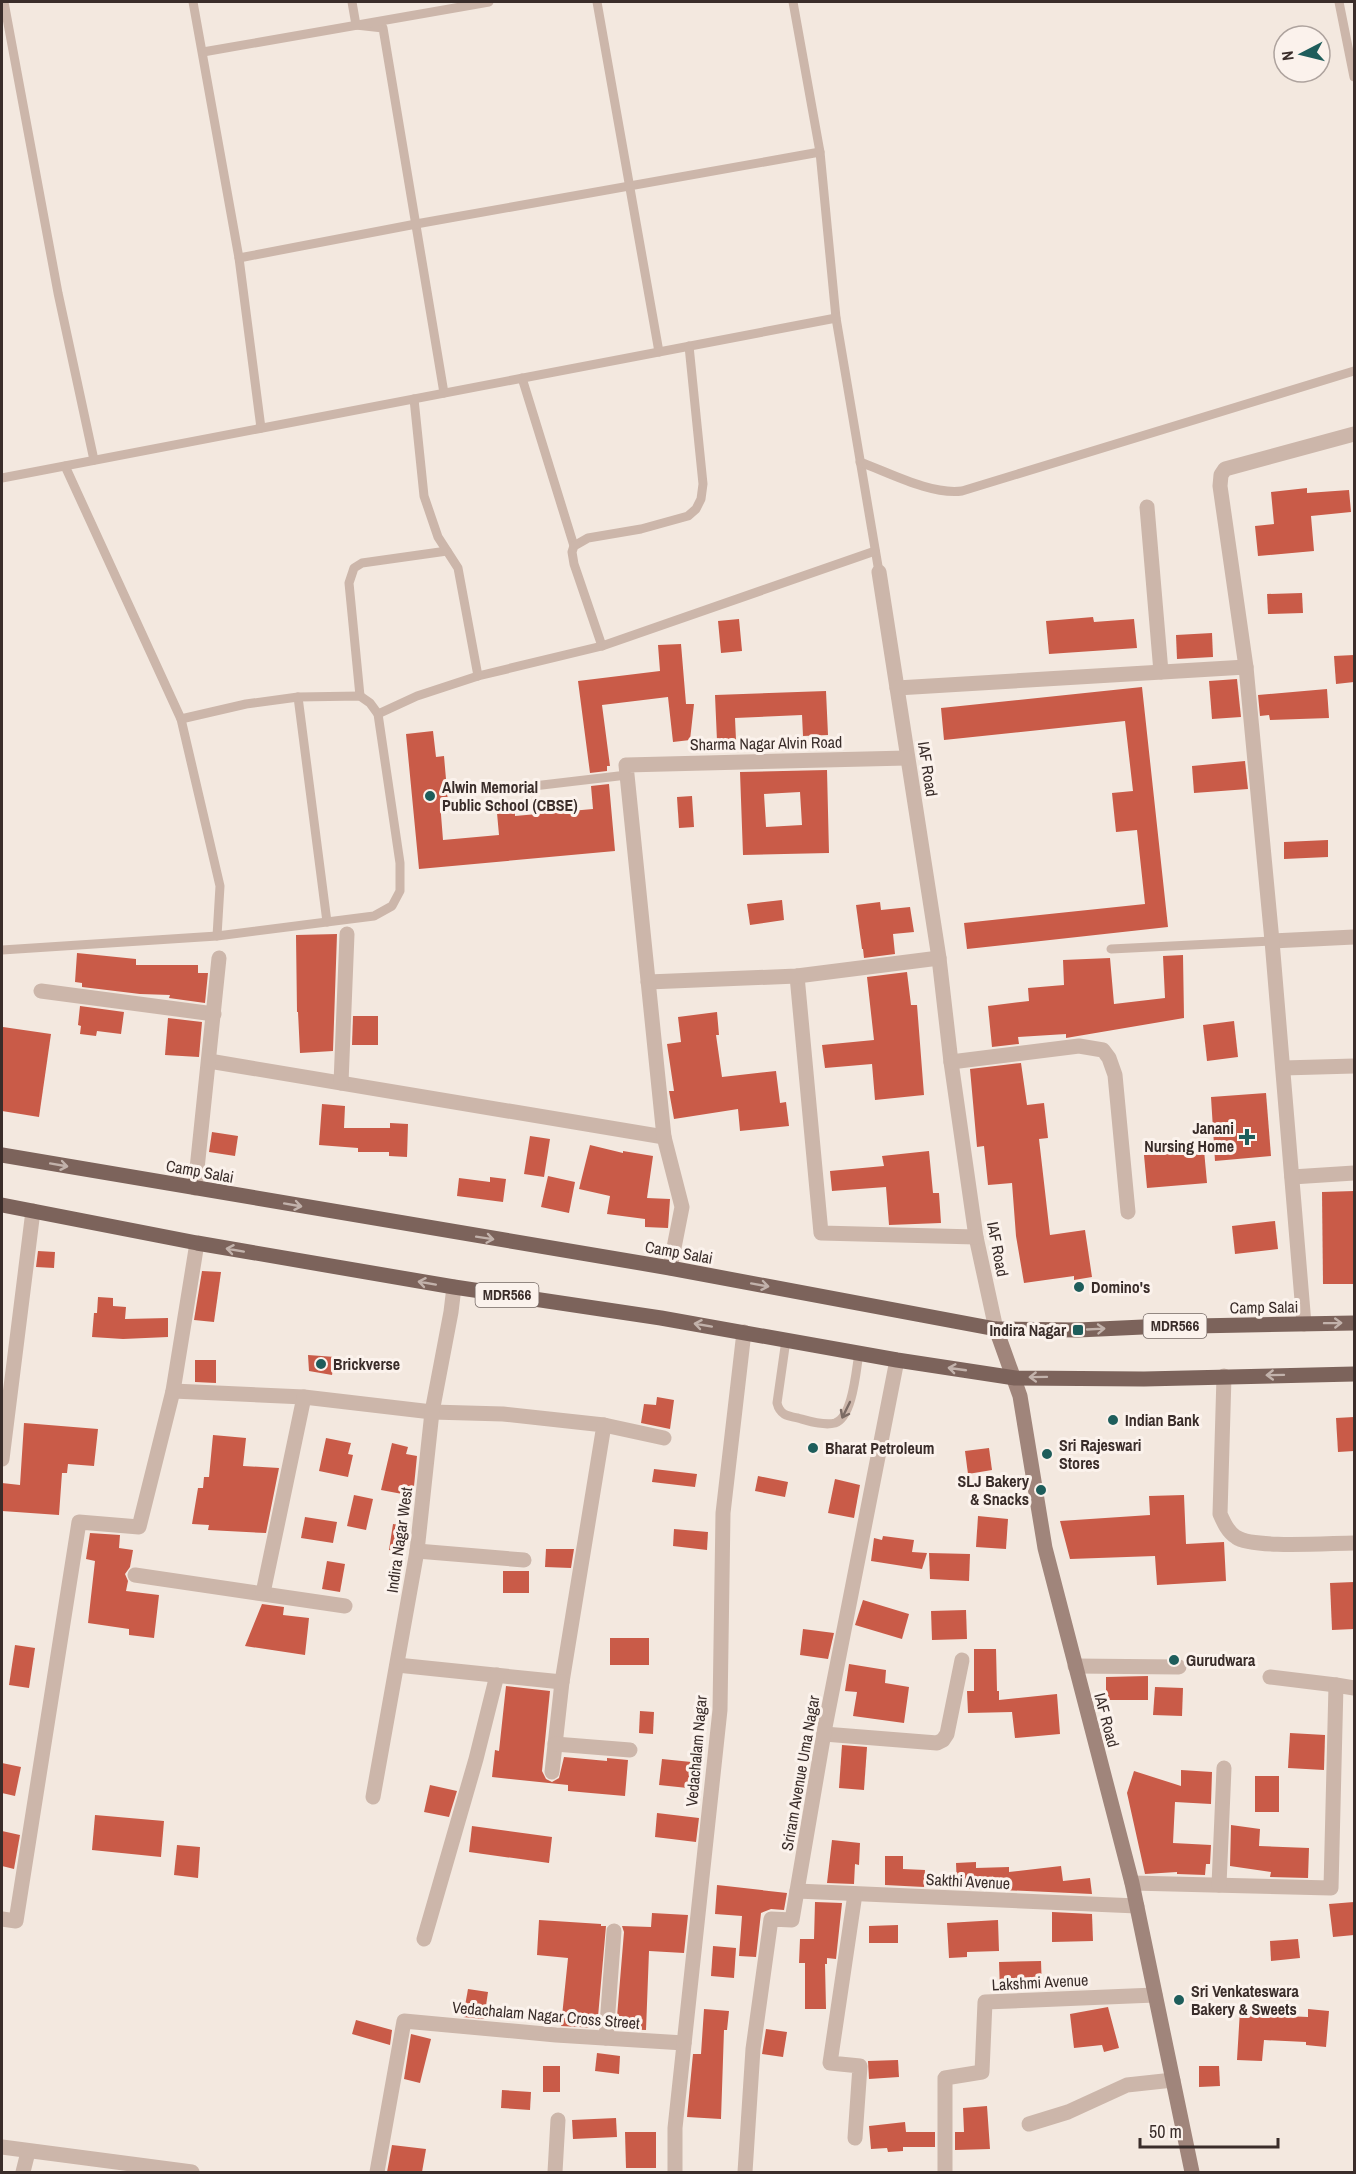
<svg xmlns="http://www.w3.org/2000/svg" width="1356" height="2174" font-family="'Archivo Narrow',sans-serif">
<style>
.building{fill:#c95b48;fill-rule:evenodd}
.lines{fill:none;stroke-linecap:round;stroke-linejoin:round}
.lane{stroke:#ccb6aa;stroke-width:9}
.street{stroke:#ccb6aa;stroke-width:15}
.secondary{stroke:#a0857b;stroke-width:15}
.primary{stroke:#7c635b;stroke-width:15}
.oneway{stroke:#c2b2ab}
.oneway2{stroke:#7c6b64}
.poi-dot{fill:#1e5d5b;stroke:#fbf2ec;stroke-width:2}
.labels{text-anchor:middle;stroke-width:6;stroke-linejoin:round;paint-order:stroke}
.shield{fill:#fbf2ec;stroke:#746864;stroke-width:1.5}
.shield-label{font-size:15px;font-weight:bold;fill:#3a2d2a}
.street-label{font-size:16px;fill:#3a2d2a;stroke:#fbf2ec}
.poi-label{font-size:16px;font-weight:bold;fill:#3a2d2a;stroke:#fbf2ec;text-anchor:start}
</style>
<rect width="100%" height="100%" fill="#f3e8df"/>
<g class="building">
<path d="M1307,488v5l42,-3 2,22 -40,4 3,35 -56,5 -3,-30 19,-2 -3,-32z"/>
<path d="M1302,593l1,20 -35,1 -1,-20z"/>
<path d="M1093,617l1,5 40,-3 3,29 -88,6 -3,-33z"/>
<path d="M739,619l3,32 -21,2 -3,-32z"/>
<path d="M1212,633l1,24 -36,2 -1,-24z"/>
<path d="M681,644l5,60h8l-4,36 -17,2 -5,-45 -66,8 8,61h-3v5l-17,2 -12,-92 82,-10 -2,-26z"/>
<path d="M1354,655v27l-18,2 -2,-28z"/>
<path d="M1237,679l4,38 -29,2 -3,-38z"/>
<path d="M1142,687l26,240 -201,22 -3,-26 181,-19 -8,-74 -21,2 -4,-39 21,-2 -8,-70 -181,19 -3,-32z"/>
<path d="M1327,689l2,29 -59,2 -1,-5 -9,1 -2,-21z"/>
<path d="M826,691l2,44 -25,1 -1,-21 -67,3 1,22 -19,1 -2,-46z"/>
<path d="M433,731l3,26 8,-1 4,46h-8l3,38 56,-5 -2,-22 18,-2v5l78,-7 -2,-23 18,-2 6,67 -196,18 -13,-135z"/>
<path d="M1245,761l3,28 -54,4 -2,-27z"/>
<path d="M827,770l2,83 -86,2 -3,-83zM800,792l2,33 -36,2 -2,-33z"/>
<path d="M692,796l2,31 -15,1 -2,-31z"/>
<path d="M1328,840v17l-44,2v-17z"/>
<path d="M782,900l2,20 -34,5 -3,-21z"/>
<path d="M880,902l1,8 29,-3 4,25 -21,2 2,20 -31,4 -1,-9h-1l-6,-44z"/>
<path d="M337,934l-4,117 -33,2 -2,-41h-1l-1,-77z"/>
<path d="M77,953l59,6v6h62v8h10l-3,30 -36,-5 1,-3 -30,-1 -58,-7v-4l-7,-1z"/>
<path d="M1183,955l1,63 -118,20v-4l-48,3 1,7 -27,3 -4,-41 41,-5 -1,-13 36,-3 -1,-25 47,-2 4,46 51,-6 -2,-42z"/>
<path d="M907,972l4,33h6l7,90 -49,5 -3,-36 -47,4 -3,-23 52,-5 -7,-63z"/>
<path d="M80,1006l44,6 -3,22 -24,-3 -1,5 -16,-2 1,-8 -3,-1z"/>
<path d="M717,1012l2,23h-3l6,42 54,-6 4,32 6,-1 3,24 -49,5 -2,-22 -64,10 -5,-28h5l-7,-47 14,-2 -3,-25z"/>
<path d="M353,1016h25v29h-26z"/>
<path d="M168,1018l34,4 -3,35 -34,-2z"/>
<path d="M1234,1021l4,36 -31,4 -4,-36z"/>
<path d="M3,1027l48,7 -12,83 -37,-6z"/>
<path d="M1021,1063l6,42 17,-2 4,35 -9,1 11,96 35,-5 7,47 -18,3v-4l-50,7 -8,-47 -4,-53 -24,2 -4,-39 -7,1 -7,-78z"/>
<path d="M1266,1093l5,63 -56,5 -4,-64z"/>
<path d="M322,1104l23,2 -1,22h46v-5l18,1 -1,33 -18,-1v-4h-31v-4l-39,-3z"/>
<path d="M212,1132l26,4 -3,20 -26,-4z"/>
<path d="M530,1136l20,3 -6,38 -20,-3z"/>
<path d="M590,1145l33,8v-2l30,5 -6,42 23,1 -2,29 -23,-1v-8l-38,-5 3,-18 -31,-7z"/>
<path d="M1204,1150l3,33 -60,5 -3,-33z"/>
<path d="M929,1151l4,42h6l2,30 -52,2 -3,-38 -54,4 -2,-20 54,-5 -2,-10z"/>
<path d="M548,1176l27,6 -6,31 -28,-6z"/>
<path d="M490,1177l16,2 -3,23 -46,-6 2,-18 31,4z"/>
<path d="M1354,1191v93h-31l-1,-92z"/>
<path d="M1275,1221l3,28 -43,5 -3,-28z"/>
<path d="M38,1251l17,1 -1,16 -18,-1z"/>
<path d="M202,1271l19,1 -7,50 -20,-2z"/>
<path d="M98,1297l15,1v8l13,1 -1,12 43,-1v19l-45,2 -31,-2 2,-24h3z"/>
<path d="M308,1355l27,2 -3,18 -23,-4z"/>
<path d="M195,1360h21v23l-21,-1z"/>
<path d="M657,1397l17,3 -4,29 -29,-6 3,-19 12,1z"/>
<path d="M1354,1417v34l-16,1 -2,-34z"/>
<path d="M24,1423l74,6 -4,37 -26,-2 -1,9h-5l-3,42 -57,-4v-28l18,2z"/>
<path d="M213,1435l33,3 -3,28 36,2 -13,65 -58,-3 1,-5 -17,-1 6,-36h5l1,-11h5z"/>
<path d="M326,1438l25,5 -3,11 5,1 -5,22 -29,-6z"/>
<path d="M392,1443l16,4 -2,7 11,2 -4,40 -32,-6z"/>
<path d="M989,1448l3,22 -24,4 -3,-23z"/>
<path d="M654,1469l43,5 -2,13 -43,-5z"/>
<path d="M758,1476l30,6 -3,15 -30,-6z"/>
<path d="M835,1479l25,6 -6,33 -26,-5z"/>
<path d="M354,1495l19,4 -7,31 -19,-4z"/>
<path d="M1184,1495l2,49 38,-2 2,39 -69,4 -2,-29 -85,3 -10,-38 90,-6 -1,-19z"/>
<path d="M978,1516l30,3 -2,30 -30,-2z"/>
<path d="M305,1517l32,5 -4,21 -32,-5z"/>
<path d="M393,1524l14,2 -4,26 -14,-2z"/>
<path d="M674,1529l34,3 -1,18 -34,-4z"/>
<path d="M90,1533l30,2 -1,13 14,2 -3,17 -5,7 3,7 -2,10 33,4 -5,43 -25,-3v-6l-41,-6 7,-62 -9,-2z"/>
<path d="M883,1536l31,4 -2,12 15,1 -5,16 -51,-8 3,-23 8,2z"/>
<path d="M546,1549h28l-3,19 -26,-1z"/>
<path d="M929,1553l41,1 -1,27 -39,-2z"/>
<path d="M327,1561l18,3 -5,28 -18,-3z"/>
<rect x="503" y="1571" width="26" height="22"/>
<path d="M1354,1582v47l-22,1 -2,-47z"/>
<path d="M863,1600l46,14 -7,25 -47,-14z"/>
<path d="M262,1604l22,3 -1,8 26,3 -4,37 -60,-9z"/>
<path d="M966,1610l1,29 -35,1 -1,-29z"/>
<path d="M803,1629l31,4 -6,26 -28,-4z"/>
<rect x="610" y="1638" width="39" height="27"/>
<path d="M15,1645l20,3 -6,40 -20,-3z"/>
<path d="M974,1649h22l1,42h2v9l58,-6 3,40 -45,4 -3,-26 -44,1 -1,-22h7z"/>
<path d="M849,1664l37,6 -1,13 24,4 -5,36 -51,-7 4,-24 -12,-1z"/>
<path d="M1148,1676v24h-42v-23z"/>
<path d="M506,1686l44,5 -8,80 4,8 6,3 7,-4 5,-21 43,4v-3l21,2 -3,36 -57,-5v-6l-76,-8 3,-27 4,1z"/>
<path d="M1155,1687l28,1 -1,28 -29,-1z"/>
<path d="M640,1711l14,1 -1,22 -14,-1z"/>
<path d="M1290,1733l35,2 -1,35 -36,-2z"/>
<path d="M842,1745l25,2 -3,43 -25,-2z"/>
<path d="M662,1759l39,4 -4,26 -38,-4z"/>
<path d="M2,1763l19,4 -6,29 -13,-3z"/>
<path d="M1181,1770l31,2 -1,32 -36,-2 -2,41 38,2 -1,19h-4l-1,11 -28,-1v-2l-32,2 -18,-81 7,-22 47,15z"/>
<rect x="1255" y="1776" width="24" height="36"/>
<path d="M430,1785l27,6 -8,26 -25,-5z"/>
<path d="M657,1813l42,5 -3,24 -41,-5z"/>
<path d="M95,1815l69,6 -3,36 -69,-7z"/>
<path d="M1231,1825l29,4 -1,17 50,2 -1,30 -38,-1 1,-5 -41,-6z"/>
<path d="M472,1826l80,11 -3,26 -80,-11z"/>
<path d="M2,1831l18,4 -6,34 -12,-3z"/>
<path d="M832,1840l28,3 -1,22 -4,-1 -1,20 -27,-1z"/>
<path d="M177,1845l23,2 -2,31 -24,-3z"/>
<path d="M885,1856h18v13l22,1 -1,17 -39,-2z"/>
<path d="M976,1862v6l33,-1v5l52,-6 2,15 27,-3 2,16 -135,-6 -1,-25z"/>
<path d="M717,1885l70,8 -3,17 -13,-1 -10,4 -5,44 -17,-1 3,-40 -27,-2z"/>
<path d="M815,1902l27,1 -6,56 -9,-1v6h-2l1,45h-21v-46h-6l1,-24h14z"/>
<path d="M1354,1902v33l-21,2 -4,-33z"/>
<path d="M1052,1912l40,2 1,27 -41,1z"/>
<path d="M652,1913l36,2 -4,38 -35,-2 -3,79 -30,-1 8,-97 -2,-6 29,1z"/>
<path d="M539,1920l62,4v2h5l-9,102 -36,-2 7,-68 -31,-3z"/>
<path d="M998,1920l1,31 -32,1v5l-18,1 -2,-35z"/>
<path d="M898,1925v18h-29v-17z"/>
<path d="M1298,1939l2,19 -29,3 -1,-20z"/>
<path d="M713,1946l23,2 -2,30 -23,-2z"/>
<path d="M1041,1961l1,29 -42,1 -1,-29z"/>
<path d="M468,1989l20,3 -4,27 -21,-2z"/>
<path d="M1108,2007l11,41 -15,4 -2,-7 -28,3 -4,-34z"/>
<path d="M704,2009l25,2 -2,19h-3l-3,89 -34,-2 6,-63h8z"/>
<path d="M1308,2009l21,2 -3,36 -20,-2v-3l-42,-2 -2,21 -25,-1 3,-50 26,2 -1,3 43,2z"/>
<path d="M356,2020l36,10 -2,15 -38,-11z"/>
<path d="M766,2029l21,3 -4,25 -21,-3z"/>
<path d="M411,2034l20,5 -11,44 -16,-4z"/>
<path d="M597,2053l23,3 -1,18 -24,-3z"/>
<path d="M898,2060l1,17 -30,2 -1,-18z"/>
<rect x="543" y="2066" width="17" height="26"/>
<path d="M1199,2066h20l1,20 -21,1z"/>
<path d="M502,2090l29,2 -1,18 -29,-2z"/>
<path d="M987,2106l3,43 -35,1v-18h9l-1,-24z"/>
<path d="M616,2118l1,19 -44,2 -1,-19z"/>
<path d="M905,2122l1,10h29v15h-32v4l-15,1 -1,-4 -16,1 -2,-23z"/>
<path d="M625,2132h31v36h-30z"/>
<path d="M392,2145l34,4 -4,23h-35z"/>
</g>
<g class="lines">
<g class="lane">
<path d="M4,2l54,291 36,167"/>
<path d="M193,2l46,256 22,170"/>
<path d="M352,2l4,23 27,3 61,365"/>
<path d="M597,2l62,350"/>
<path d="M793,2l27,150 16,166 43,254"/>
<path d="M1339,2l15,75"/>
<path d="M203,52l286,-50"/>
<path d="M239,258l177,-34 404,-72"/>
<path d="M522,378l52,168"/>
<path d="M414,399l10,97 14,41 20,31 20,108"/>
<path d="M860,462c30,11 71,33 102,29l392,-120"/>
<path d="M65,466l116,253 39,167 -3,50"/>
<path d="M2,478l834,-160"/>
<path d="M602,646l-28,-82 -2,-12 2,-6 14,-8 53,-9 47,-13 8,-7 5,-10 2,-15 -14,-138"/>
<path d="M360,696l-11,-113 5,-15 8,-5 85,-12"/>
<path d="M298,697l29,225"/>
<path d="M378,714l39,-18 61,-20 124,-30 273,-95"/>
<path d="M508,789l119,-14"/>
<path d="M1111,949l161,-8"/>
<path d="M2,950l215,-14 157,-20 18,-10 8,-15v-28l-22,-149 -8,-11 -10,-7 -62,1 -52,7 -65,15"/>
<path d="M786,1340l-9,63c3,12 10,13 21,15 11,3 26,8 37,5 18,-6 21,-53 24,-70"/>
</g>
<g class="street">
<path d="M1147,507l14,165"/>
<path d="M879,572l60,386 12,104 25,175 20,92"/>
<path d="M897,688l349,-21"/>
<path d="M1272,941l82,-4"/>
<path d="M797,976l24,257 155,4"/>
<path d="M648,982l149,-6 142,-18"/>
<path d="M41,991l173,23"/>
<path d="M209,1061l455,76"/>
<path d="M951,1062l128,-16 24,4 6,8 6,17 13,137"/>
<path d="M1283,1068l71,-2"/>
<path d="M341,1083l6,-149"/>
<path d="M1292,1177l62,-4"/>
<path d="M195,1188l24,-230"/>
<path d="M670,1268l12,-61 -18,-70 -38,-372 281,-7"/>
<path d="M1304,1324l-32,-383 -26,-274 -26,-181 1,-11 4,-6 129,-35"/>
<path d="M1224,1376l-4,138c4,9 8,18 16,23 17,12 94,6 118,6"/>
<path d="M173,1391l131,6 128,15 71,2 101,11 -42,257 -10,90"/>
<path d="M604,1425l60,13"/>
<path d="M2,1459l31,-248"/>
<path d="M417,1551l107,9"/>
<path d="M135,1575l210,31"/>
<path d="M263,1593l41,-196"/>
<path d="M397,1665l165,17"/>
<path d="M1075,1666l104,1"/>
<path d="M1270,1677l66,8"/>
<path d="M824,1734l113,9 6,-3 4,-6 15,-74"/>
<path d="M555,1744l75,6"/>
<path d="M373,1797l44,-246 15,-139 19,-100 3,-25"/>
<path d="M1132,1883l199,5 5,-203 18,3"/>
<path d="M1219,1885l5,-117"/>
<path d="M797,1891l340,15"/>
<path d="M2,1919l14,2 63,-399 60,5 34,-136 24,-148"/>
<path d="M424,1939l52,-180 21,-84"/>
<path d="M606,2038l8,-107"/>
<path d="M1029,2124l39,-12 59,-27 46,-5"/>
<path d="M855,2138l5,-72 -30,-3 25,-169"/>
<path d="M2,2147l190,25"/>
<path d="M23,2172l5,-20"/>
<path d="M377,2172l27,-151 152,14 128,8"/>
<path d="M555,2172l3,-52"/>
<path d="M675,2172v-44l45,-418 3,-197 21,-181"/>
<path d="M745,2172l8,-123 18,-130 21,1 33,-193 72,-367"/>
<path d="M945,2172v-94l37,-6 3,-70 170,-7"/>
</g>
<path class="secondary" d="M996,1329l24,67 25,152 87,335 60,289"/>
<g class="primary">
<path d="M2,1155l668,113 326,61 82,1 65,-3 211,-4"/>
<path d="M2,1205l195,38 257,44 207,31 236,42 118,18 129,1 210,-5"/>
</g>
</g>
<defs><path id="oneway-shaft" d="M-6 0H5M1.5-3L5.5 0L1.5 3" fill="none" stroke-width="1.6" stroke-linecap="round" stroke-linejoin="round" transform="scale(1.5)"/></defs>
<g class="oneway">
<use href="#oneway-shaft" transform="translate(59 1165) rotate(10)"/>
<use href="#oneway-shaft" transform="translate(293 1205) rotate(10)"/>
<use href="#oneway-shaft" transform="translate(485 1238) rotate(9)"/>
<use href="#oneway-shaft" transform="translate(235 1250) rotate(-170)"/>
<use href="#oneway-shaft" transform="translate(427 1283) rotate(-170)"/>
<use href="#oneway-shaft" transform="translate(760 1285) rotate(10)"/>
<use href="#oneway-shaft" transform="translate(1333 1323) rotate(-1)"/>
<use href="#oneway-shaft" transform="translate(703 1325) rotate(-170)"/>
<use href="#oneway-shaft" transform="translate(1096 1329) rotate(-3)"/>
<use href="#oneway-shaft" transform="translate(957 1369) rotate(-172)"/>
<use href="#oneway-shaft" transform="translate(1275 1375) rotate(179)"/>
<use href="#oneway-shaft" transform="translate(1038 1377) rotate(179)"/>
</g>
<use class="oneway2" href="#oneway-shaft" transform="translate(846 1410) rotate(116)"/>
<g class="poi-dot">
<circle cx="430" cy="796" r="6"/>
<path d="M1244 1128h6v6h6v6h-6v6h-6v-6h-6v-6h6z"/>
<circle cx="1079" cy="1287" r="6"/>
<rect x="1072" y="1324" width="12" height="12" rx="3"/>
<circle cx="321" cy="1364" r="6"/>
<circle cx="1113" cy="1420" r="6"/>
<circle cx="813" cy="1448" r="6"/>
<circle cx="1047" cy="1454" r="6"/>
<circle cx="1041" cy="1490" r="6"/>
<circle cx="1174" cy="1660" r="6"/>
<circle cx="1179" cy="2000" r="6"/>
</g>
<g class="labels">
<g class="shield">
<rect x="475.5" y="1283" width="63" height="24" rx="4.5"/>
<rect x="1143.5" y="1314" width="63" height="24" rx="4.5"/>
</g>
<g class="shield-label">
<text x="507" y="1300">MDR566</text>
<text x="1175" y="1331">MDR566</text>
</g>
<g class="street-label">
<text transform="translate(766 743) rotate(-1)" y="6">Sharma Nagar Alvin Road</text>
<text transform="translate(928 769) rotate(81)" y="6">IAF Road</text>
<text transform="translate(200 1171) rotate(10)" y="6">Camp Salai</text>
<text transform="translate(998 1249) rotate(79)" y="6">IAF Road</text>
<text transform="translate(679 1252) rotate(10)" y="6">Camp Salai</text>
<text transform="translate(1264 1307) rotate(-1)" y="6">Camp Salai</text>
<text transform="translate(399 1540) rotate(-82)" y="6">Indira Nagar West</text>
<text transform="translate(1107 1720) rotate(75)" y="6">IAF Road</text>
<text transform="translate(696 1751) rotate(-85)" y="6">Vedachalam Nagar</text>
<text transform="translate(800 1773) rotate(-80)" y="6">Sriram Avenue Uma Nagar</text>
<text transform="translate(968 1881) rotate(3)" y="6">Sakthi Avenue</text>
<text transform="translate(1040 1982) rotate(-3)" y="6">Lakshmi Avenue</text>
<text transform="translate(546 2015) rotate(5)" y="6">Vedachalam Nagar Cross Street</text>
</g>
<g class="poi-label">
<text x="442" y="793">Alwin Memorial<tspan x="442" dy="18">Public School (CBSE)</tspan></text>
<text x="1234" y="1134" text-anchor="end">Janani<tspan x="1234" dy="18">Nursing Home</tspan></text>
<text x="1091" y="1293">Domino's</text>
<text x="1066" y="1336" text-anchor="end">Indira Nagar</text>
<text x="333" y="1370">Brickverse</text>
<text x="1125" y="1426">Indian Bank</text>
<text x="1059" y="1451">Sri Rajeswari<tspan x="1059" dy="18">Stores</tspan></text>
<text x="825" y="1454">Bharat Petroleum</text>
<text x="1029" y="1487" text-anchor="end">SLJ Bakery<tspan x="1029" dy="18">&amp; Snacks</tspan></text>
<text x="1186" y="1666">Gurudwara</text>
<text x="1191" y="1997">Sri Venkateswara<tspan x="1191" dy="18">Bakery &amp; Sweets</tspan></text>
</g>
</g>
<rect width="1356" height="2174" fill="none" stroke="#3a2d2a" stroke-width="6"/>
<g transform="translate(1302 54) rotate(263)"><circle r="28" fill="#fbf2ec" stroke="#aea39e" stroke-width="1.5"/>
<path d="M0-4.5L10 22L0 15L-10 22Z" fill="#1e5d5b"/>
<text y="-9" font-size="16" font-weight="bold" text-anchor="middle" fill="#3a2d2a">N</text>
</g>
<path d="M1140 2138v9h138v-9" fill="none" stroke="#3a2d2a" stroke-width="3"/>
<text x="1149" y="2138" font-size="18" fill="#3a2d2a" stroke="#fbf2ec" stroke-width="4.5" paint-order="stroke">50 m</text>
</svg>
